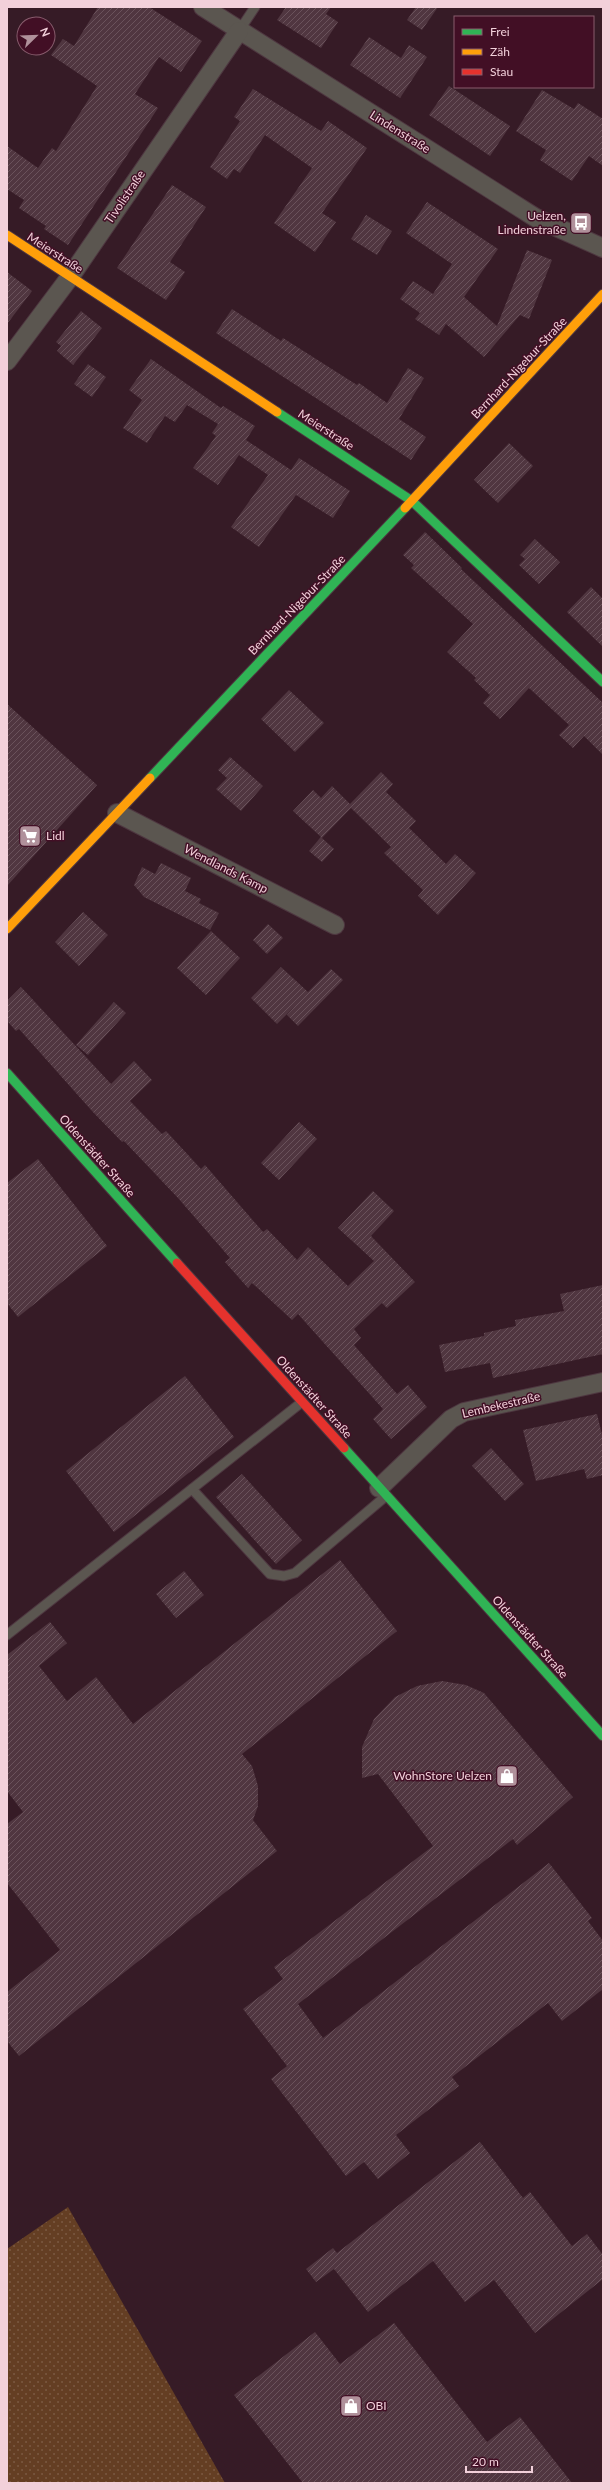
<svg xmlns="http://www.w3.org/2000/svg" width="610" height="2490" font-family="Lato,sans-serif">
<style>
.grass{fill:url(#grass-dots)}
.building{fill:url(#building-hatch)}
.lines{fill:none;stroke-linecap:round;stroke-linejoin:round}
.lane-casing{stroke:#4e3740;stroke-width:11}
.street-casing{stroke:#4e3740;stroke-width:20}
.fast-casing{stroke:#4e3740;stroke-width:11}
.slow-casing{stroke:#4e3740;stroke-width:11}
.jam-casing{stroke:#4e3740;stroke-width:11}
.lane{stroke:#5b5650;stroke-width:9}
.street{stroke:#5b5650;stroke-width:18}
.fast{stroke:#30b455;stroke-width:9}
.slow{stroke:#ff9f0a;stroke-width:9}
.jam{stroke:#e5322d;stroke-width:9}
.labels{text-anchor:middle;stroke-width:3;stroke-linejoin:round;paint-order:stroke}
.street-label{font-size:12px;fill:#f2d0da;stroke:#420f25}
.poi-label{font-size:12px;fill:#f2d0da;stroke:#420f25;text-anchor:end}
</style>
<defs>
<pattern id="grass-dots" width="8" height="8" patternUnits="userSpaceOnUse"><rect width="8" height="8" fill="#643e23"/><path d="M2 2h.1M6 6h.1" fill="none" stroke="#7b5942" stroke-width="1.8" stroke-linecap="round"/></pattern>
<pattern id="building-hatch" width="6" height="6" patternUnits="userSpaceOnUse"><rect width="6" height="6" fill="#503640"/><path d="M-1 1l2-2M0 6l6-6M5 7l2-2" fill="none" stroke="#6a525b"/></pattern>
</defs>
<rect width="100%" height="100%" fill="#361b26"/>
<path class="grass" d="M68,2207l157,276h-218v-234z"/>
<g class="building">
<path d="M98,7h51l53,34 -21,31 -22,-15 -24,37 23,14 -90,137 -24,-16 2,-3 -27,-18 5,-8 -17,-11v-43l31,22 14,-20 4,3 41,-65 -46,-31 12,-16 11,7z"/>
<path d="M286,7h45l-5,7 12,8 -17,26 -44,-28z"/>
<path d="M416,7h22l-16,23 -15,-10z"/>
<path d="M369,37l32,21 8,-13 18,12 -27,41 -50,-33z"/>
<path d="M449,86l61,40 -20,30 -61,-41z"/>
<path d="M253,89l68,42 7,-10 39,27 -45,65 14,9 -21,30 -41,-29 38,-55 -47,-33 -25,38 -6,-4 -7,10 -17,-12 30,-46 -6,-4z"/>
<path d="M542,90l32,19 4,-6 25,16v47l-14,-10 -17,25 -32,-21 6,-10 -30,-19z"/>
<path d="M172,185l34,22 -36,55 15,10 -19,28 -49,-32z"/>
<path d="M427,202l71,47 -34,48 33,29 30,-76 25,10 -23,59 -9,-4 -36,42 -38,-33 -7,11 -24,-16 5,-6 -20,-14 13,-18 20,13 19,-30 -46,-31z"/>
<path d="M366,215l26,16 -15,24 -26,-16z"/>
<path d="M7,272l25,19 -25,33z"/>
<path d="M232,309l49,32 2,-3 74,47 2,-2 28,20 21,-35 16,10 -25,41 27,18 -15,23 -195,-127z"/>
<path d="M81,311l21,17 -29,37 -16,-14 4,-5 -5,-4z"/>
<path d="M151,359l70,49 2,-2 32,20 -9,14 45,30 8,-12 51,33 -17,27 -37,-23 -37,52 -28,-20 37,-52 -29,-20 -21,30 -25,-17 23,-32 -4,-3 6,-9 -31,-19 -12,17 -10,-6 -18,27 -24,-15 19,-28 -13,-10z"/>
<path d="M88,364l18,13 -14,20 -18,-13z"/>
<path d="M509,443l24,23 -35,37 -24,-23z"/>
<path d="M425,532l37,36 -1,1 142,134v52l-19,-19 -11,12 -14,-13 10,-10 -40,-37 -29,31 -17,-16 7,-8 -16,-15 2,-2 -29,-26 26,-28 -62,-56 3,-3 -11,-10z"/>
<path d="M535,539l25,23 -21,22 -20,-19 6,-6 -5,-4z"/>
<path d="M591,587l12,12v48l-36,-35z"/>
<path d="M289,690l35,33 -29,29 -34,-33z"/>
<path d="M7,704l90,81 -90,101z"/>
<path d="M230,757l33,29 -22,25 -25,-22 11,-11 -9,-8z"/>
<path d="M381,772l12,12 -7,8 30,29 -7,7 37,36 9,-10 21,19 -38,42 -20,-19 5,-6 -39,-37 7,-6 -40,-39 -29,30 12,11 -12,13 -13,-11 12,-14 -28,-26 20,-21 8,8 11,-12 18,18z"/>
<path d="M161,863l30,15 -6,13 16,8 -2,4 20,10 -9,17 -66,-33 -10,-12 8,-18 13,7z"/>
<path d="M83,912l25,23 -29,31 -24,-24z"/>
<path d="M268,924l15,14 -16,16 -14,-14z"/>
<path d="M211,931l29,27 -34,37 -29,-27z"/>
<path d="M281,967l27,25 23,-23 12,11 -45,46 -11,-11 9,-10 -19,19 -26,-26z"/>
<path d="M21,987l90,97 23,-23 18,19 -22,21 32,33 4,-3 35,38 4,-4 58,67 4,-3 30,31 11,-13 40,39 26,-25 -36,-33 35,-37 21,20 -23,25 44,46 -28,26 -5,-5 -28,26 7,9 -7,7 43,49 11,-9 19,22 -36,32 -18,-20 10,-10 -85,-95 -6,6 -40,-37 -4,5 -23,-26 5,-4 -52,-60 -54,-57 -2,1 -30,-31 -73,-82 -3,2 -9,-10v-20z"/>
<path d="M114,1002l12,11 -38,42 -12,-10z"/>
<path d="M299,1122l18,17 -38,41 -18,-17z"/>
<path d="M38,1159l69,87 -89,71 -11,-14v-120z"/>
<path d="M603,1285v69l-110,24 -3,-15 -45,9 -6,-27 45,-9v-3l32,-7 -1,-6 49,-9 -4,-17z"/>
<path d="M185,1376l49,61 -120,95 -48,-61z"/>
<path d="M597,1414l6,25v36l-16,4 -3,-10 -48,12 -13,-51z"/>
<path d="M491,1448l33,36 -19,17 -33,-35z"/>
<path d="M242,1474l60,66 -26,24 -60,-67z"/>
<path d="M340,1560l57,71 -155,123 10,12 6,20v20l-5,14 24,31 -258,205 -12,-15v-49l53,-42 -53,-67v-59l16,-12 -16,-21v-136l43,-33 17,21 -28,23 28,35 29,-24 37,47z"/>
<path d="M184,1571l20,24 -28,23 -20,-24z"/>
<path d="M442,1681l24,4 18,8 89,104 -56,48 -4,-6 -215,165 25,34 226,-175 43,55 -4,3 15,20v48l-41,32 -14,-18 -96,74 7,9 -63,49 14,18 -32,26 -14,-17 -18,14 -75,-97 16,-13 -44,-57 40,-30 -9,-12 159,-121 -55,-72 -16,4v-31l12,-28 21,-22 22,-11z"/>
<path d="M480,2142l43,56 7,-6 42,54 15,-12 16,21v24l-68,54 -41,-53 -29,22 -32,-41 -65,51 -34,-43 -18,13 -10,-13 27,-21 4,5z"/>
<path d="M394,2323l93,119 33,-25 52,66h-269l-69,-88 81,-63 25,32z"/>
</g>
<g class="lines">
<g class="lane-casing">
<g id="lane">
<path d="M239,31l16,-24"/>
<path d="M192,1489l78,85 14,2 11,-3 91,-77"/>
<path d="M7,1635l295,-233"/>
</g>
</g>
<g class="street-casing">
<g id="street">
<path d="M203,7l333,211 67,30"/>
<path d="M7,361l63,-84 169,-246"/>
<path d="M117,813l218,112"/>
<path d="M379,1488l72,-69 13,-7 139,-30"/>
</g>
</g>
<g class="fast-casing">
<g id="fast">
<path d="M277,412l135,89 191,181"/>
<path d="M150,778l255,-270"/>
<path d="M7,1073l170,190"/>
<path d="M344,1448l259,288"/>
</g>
</g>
<g class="slow-casing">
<g id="slow">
<path d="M7,235l270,177"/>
<path d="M405,508l198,-214"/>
<path d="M7,929l143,-151"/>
</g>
</g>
<g class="jam-casing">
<path id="jam" d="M177,1263l167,185"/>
</g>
<use href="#lane" class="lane"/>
<use href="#street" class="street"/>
<use href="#fast" class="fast"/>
<use href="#slow" class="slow"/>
<use href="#jam" class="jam"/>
</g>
<defs>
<g id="bus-square" transform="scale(1.15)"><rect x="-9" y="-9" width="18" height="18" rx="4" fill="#b0919b" stroke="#420f25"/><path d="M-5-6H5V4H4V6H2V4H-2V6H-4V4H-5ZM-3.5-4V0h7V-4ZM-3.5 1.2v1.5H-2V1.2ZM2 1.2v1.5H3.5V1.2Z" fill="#fff"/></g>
<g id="supermarket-square" transform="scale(1.15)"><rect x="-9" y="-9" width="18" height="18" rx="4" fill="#b0919b" stroke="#420f25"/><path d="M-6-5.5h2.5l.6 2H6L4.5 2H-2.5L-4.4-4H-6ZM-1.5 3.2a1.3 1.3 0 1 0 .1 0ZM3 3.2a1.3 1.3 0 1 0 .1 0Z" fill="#fff"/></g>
<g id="shop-square" transform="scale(1.15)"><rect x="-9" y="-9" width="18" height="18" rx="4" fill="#b0919b" stroke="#420f25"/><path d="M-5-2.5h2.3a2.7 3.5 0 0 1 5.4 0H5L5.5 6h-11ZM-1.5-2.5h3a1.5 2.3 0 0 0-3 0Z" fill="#fff"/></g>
</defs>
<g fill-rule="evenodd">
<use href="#bus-square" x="581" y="223"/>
<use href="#supermarket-square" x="30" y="836"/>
<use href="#shop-square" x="507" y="1776"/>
<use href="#shop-square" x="351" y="2406"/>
</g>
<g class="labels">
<g class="street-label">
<text transform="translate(400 132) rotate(32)" y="4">Lindenstraße</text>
<text transform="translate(125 197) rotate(-56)" y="4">Tivolistraße</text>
<text transform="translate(55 253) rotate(33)" y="4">Meierstraße</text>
<text transform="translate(519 368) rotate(-47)" y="4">Bernhard-Nigebur-Straße</text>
<text transform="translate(326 430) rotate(33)" y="4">Meierstraße</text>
<text transform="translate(297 605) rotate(-46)" y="4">Bernhard-Nigebur-Straße</text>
<text transform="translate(226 869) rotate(27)" y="4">Wendlands Kamp</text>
<text transform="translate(97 1156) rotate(48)" y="4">Oldenstädter Straße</text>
<text transform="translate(314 1397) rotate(48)" y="4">Oldenstädter Straße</text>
<text transform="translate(501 1405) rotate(-13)" y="4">Lembekestraße</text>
<text transform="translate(530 1637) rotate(48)" y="4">Oldenstädter Straße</text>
</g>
<g class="poi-label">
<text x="566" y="220">Uelzen,<tspan x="566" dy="14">Lindenstraße</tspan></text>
<text x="46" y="840" text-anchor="start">Lidl</text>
<text x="492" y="1780">WohnStore Uelzen</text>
<text x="366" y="2410" text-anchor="start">OBI</text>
</g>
</g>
<rect width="610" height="2490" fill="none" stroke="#f2d0da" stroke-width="16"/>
<rect x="454" y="16" width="140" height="72" fill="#420f25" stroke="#885c6d"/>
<rect x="462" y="29" width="20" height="6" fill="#30b455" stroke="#885c6d"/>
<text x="490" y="36" font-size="12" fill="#f2d0da">Frei</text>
<rect x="462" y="49" width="20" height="6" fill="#ff9f0a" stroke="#885c6d"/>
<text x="490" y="56" font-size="12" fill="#f2d0da">Zäh</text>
<rect x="462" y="69" width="20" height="6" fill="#e5322d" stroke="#885c6d"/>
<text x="490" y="76" font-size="12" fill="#f2d0da">Stau</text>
<g transform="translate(36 36) rotate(67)"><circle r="19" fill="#420f25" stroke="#885c6d"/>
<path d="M0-3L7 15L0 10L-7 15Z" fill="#b0919b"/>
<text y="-6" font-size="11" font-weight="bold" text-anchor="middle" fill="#f2d0da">N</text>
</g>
<path d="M466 2466v6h66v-6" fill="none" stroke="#f2d0da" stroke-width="2"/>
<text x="472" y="2466" font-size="12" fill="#f2d0da" stroke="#420f25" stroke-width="3" paint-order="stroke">20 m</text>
</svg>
